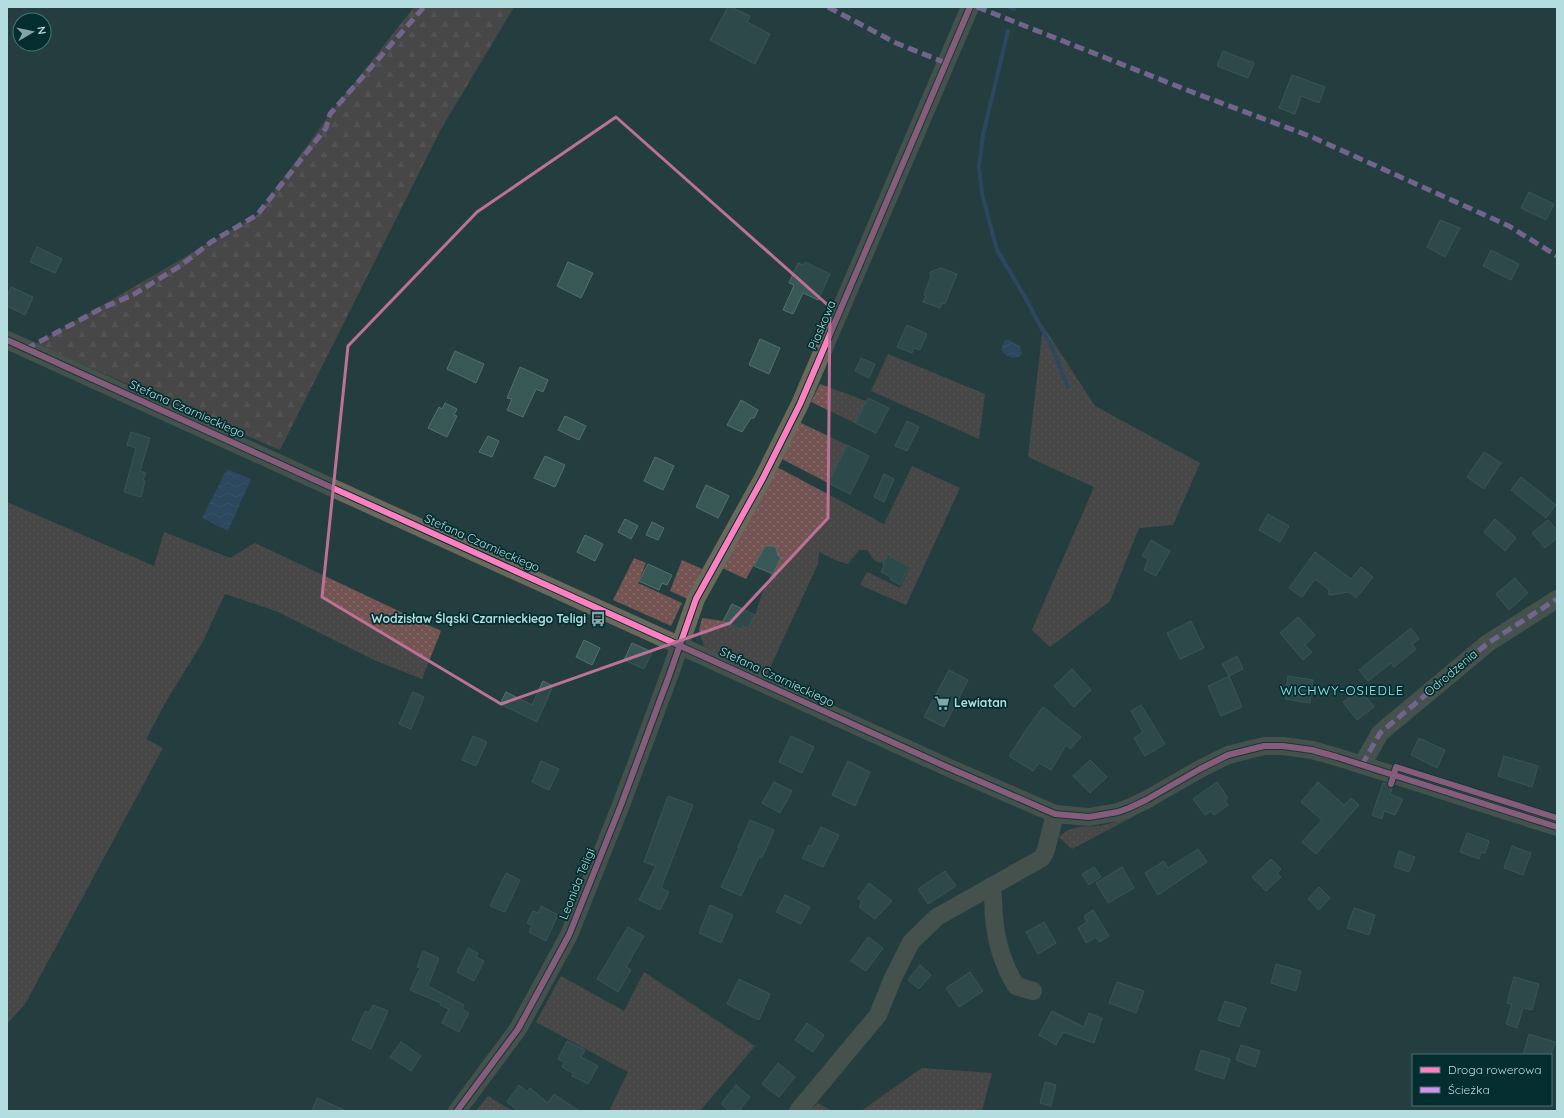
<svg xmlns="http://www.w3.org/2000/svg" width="1564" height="1118" font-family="Quicksand,sans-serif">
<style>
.grass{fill:url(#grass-dots)}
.forest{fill:url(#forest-firs)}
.water{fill:url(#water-waves)}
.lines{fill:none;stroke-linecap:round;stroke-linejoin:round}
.stream{stroke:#355483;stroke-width:4}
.building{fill:#385856;stroke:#54706d}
.minor{stroke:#6a695c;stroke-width:18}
.quiet{stroke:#d193ec;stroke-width:5;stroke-dasharray:10 5;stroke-linecap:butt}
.cycleway-casing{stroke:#042d30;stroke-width:8}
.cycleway{stroke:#ff80c0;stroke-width:6}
.marked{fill:none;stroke:#bc7196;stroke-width:3;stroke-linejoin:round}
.labels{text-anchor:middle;stroke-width:3.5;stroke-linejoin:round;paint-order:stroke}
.street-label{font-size:12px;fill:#b4dddf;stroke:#042d30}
.poi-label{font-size:12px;font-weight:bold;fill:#b4dddf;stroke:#042d30;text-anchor:end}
.neighbourhood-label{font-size:13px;letter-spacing:1px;fill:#90eaef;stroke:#042d30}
</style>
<defs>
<pattern id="grass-dots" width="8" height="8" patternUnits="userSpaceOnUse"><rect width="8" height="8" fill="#745353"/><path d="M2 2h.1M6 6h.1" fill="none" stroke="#856b6b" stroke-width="1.8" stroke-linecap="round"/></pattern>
<pattern id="forest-firs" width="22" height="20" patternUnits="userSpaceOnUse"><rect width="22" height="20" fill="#745353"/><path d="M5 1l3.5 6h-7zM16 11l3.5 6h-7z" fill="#856b6b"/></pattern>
<pattern id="water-waves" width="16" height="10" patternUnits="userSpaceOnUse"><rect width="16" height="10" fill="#355483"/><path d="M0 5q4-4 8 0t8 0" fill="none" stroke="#506c94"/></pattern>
</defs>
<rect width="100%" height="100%" fill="#243e3f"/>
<g class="grass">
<path d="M1043,326l52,80 105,57 -27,62 -34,3 -29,73 -60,46 -18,-17 62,-143 -66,-30z"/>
<path d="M888,354l97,40 -6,45 -108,-48z"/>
<path d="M820,384l46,17 -11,22 -44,-21z"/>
<path d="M799,422l48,23 -19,38 -46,-24z"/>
<path d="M775,466l109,58 28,-58 48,22 -54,117 -46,-20 7,-13 33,16 10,-21 -21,-11 -9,7 -6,-3 -7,-10h-8l-11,14 -13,-4 -16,-8 -1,12 -52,112 -62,-29 -5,-17 3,-12 21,3 20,5 12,-11 7,-21 18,-37 -4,-2v-8l-7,-1 -2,4 -4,-1 -17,30 -24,-11z"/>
<path d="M7,502l147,64 10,-34 66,26 25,-15 186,88 -19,48 -48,-19 -98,-49 -51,-17 -23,49 -34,55 -22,41 17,9 -138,256 -18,20z"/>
<path d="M634,558l12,5 -8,20 44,20 -11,23 -58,-26z"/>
<path d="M682,560l20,9 -14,30 -18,-8z"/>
<path d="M1140,813l-68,36 -13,-12c16,-15 26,-8 45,-12 12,-3 24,-7 36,-12z"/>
<path d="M644,972l111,74 -55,65h-91l19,-39 -92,-50 25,-46 63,35z"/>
<path d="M922,1068l70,5 -10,38h-121z"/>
<path d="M488,1096l25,15h-37z"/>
<path d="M818,1103l14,8h-23z"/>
</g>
<path class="forest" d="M414,7h100l-73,122 -161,321 -244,-106 221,-129 73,-101z"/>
<g class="water">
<path d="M1005,340h4l11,6 2,8 -3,3c-8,2 -14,-1 -18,-8z"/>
<path d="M227,469l24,10 -23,52 -26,-13z"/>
</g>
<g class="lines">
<g class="stream">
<path d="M1009,7l5,2"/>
<path d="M1008,31l-25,104 -4,32 3,27 15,56 28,47 28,53 15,37"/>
</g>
</g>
<g class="building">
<path d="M728,7h3l19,9 -3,6 23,12 -15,30 -45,-24z"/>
<path d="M1223,51l31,12 -6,15 -31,-12z"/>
<path d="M1292,75l33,12 -6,16 -18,-7 -6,18 -16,-6z"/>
<path d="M1529,192l25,12 -8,16 -25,-12z"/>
<path d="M1440,220l20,8 -15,29 -18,-10z"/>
<path d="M37,247l25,12 -7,14 -25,-11z"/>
<path d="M1491,250l28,14 -8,16 -28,-14z"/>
<path d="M568,262l25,11 -12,25 -24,-12z"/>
<path d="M805,262l25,12 -12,26 -15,-7 -10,21 -10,-4 10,-22 1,-3 -5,-2 9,-20 5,2z"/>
<path d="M941,268l16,6 -12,30 -3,-1 -2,5 -17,-6 3,-6 -2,-1 7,-19 -1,-4z"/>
<path d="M11,287l22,10 -8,18 -18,-9v-10z"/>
<path d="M907,325l20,9 -7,16 -6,-2 -2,5 -15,-6z"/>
<path d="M760,339l20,9 -11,26 -20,-9z"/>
<path d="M455,351l29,13 -8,19 -29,-14z"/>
<path d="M861,358l14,6 -6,14 -14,-7z"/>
<path d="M520,367l28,13 -5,12 -7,-3 -13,28 -16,-7 5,-11 -5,-1z"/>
<path d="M868,398l21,10 -13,25 -21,-10z"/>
<path d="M741,400l17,10 -4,8h-3l-9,14 -15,-7z"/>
<path d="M445,403l12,6 -3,6 3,1 -10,21 -19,-9 11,-21 3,2z"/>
<path d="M565,416l21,10 -7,14 -21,-10z"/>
<path d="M907,421l12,6 -12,24 -12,-5z"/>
<path d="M131,432l19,6 -10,33 6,2 -3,7 2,1 -4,16 -17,-5 12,-44 -9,-3z"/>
<path d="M488,436l11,5 -7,16 -13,-5z"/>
<path d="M847,445l22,11 -19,38 -22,-11z"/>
<path d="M1484,452l17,11 -17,26 -17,-12z"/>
<path d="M545,456l20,9 -10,22 -21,-9z"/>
<path d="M655,457l19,9 -11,24 -19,-9z"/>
<path d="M884,474l10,5 -10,23 -10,-5z"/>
<path d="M1521,477l35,28 -10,13 -35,-28z"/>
<path d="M706,485l23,11 -11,22 -22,-11z"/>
<path d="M1268,514l21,12 -9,16 -21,-12z"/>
<path d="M625,519l13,7 -7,13 -13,-7z"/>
<path d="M1495,519l21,19 -11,13 -21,-19z"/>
<path d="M1548,520l9,10v8l-12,10 -13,-15z"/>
<path d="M652,522l12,6 -6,12 -12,-5z"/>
<path d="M585,535l18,9 -8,17 -18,-9z"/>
<path d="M1151,540l19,11 -14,25 -12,-6 4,-11 -6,-3z"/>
<path d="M765,546h7l4,1 2,9 3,1 -8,17 -19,-8z"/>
<path d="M1315,552l36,27 10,-12 12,10 -17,21 -7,-6 -20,3v-5l-14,-11 -13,18 -13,-9z"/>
<path d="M891,557l18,10 -9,18 -10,-6 1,-2 -10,-5 3,-6 -1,-6z"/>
<path d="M648,564l24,11 -5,10 -5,-2 -3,7 -20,-9z"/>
<path d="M1515,578l13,15 -19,17 -13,-16z"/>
<path d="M732,604l23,11 -7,13 -5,-2 -2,3 -18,-8z"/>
<path d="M1298,617l17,18 -10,10 7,7 -9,8 -23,-27z"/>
<path d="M1191,621l13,27 -24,11 -13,-26z"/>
<path d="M1411,628l8,11 -7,5 4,5 -22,18 -3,-4 -23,18 -9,-11z"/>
<path d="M584,640l16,8 -8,17 -16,-8z"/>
<path d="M632,643l20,9 -8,17 -20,-9z"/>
<path d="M1237,656l6,13 -14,7 -7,-12z"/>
<path d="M1072,669l19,21 -17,17 -20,-21z"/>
<path d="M949,670l19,10 -24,47 -20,-10z"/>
<path d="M1229,676l13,31 -21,9 -13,-30z"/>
<path d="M1288,676l25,4 -3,23 -25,-4z"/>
<path d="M543,681l10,5 -16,36 -37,-18 6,-12 26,13z"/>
<path d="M1360,689l14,18 -17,13 -14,-18z"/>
<path d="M413,692l11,5 -13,32 -12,-5z"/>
<path d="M1141,705l24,39 -20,12 -11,-18 9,-6 -12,-21z"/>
<path d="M1043,707l38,30 -11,12 -4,-4 -15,25 -12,-7 -6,8 -24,-15 19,-29z"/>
<path d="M473,736l14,6 -11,24 -14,-6z"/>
<path d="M791,736l23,11 -12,26 -23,-11z"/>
<path d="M1419,738l26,12 -8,18 -26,-13z"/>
<path d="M1504,756l34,10 -6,21 -34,-11z"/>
<path d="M1090,760l17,17 -17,16 -17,-17z"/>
<path d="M541,761l18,8 -10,21 -17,-8z"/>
<path d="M848,761l22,11 -15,34 -23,-11z"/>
<path d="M774,782l18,9 -12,22 -18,-10z"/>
<path d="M1217,782l11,16 -3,3 3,4 -14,10 -3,-4 -6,4 -12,-16z"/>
<path d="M1318,782l26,23 7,-7 8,7 -43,49 -14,-12 20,-22 -21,-18z"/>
<path d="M1383,783l10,3 -3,8 13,5 -8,16 -11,-4 -2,8 -10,-4z"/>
<path d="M668,796l25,9 -32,83 8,4 -9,18 -21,-10 17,-34 -12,-4z"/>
<path d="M750,820l24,10 -12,28 -3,-1 -18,39 -20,-9 18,-39 -1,-1z"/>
<path d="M821,827l18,8 -16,32 -21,-9 7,-13 2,2z"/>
<path d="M1467,833l22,8 -4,12 -4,-1 -2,7 -19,-7z"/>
<path d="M1512,846l19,7 -8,22 -19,-7z"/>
<path d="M1198,849l9,13 -49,33 -13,-22 19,-12 4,7z"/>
<path d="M1399,851l16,6 -6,15 -15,-5z"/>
<path d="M1271,859l10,10 -4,4 4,4 -15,14 -14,-14z"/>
<path d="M1094,867l7,10 -12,8 -7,-11z"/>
<path d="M1122,867l12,21 -26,15 -12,-20z"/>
<path d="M945,871l11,15 -28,18 -10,-15z"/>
<path d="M506,873l14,7 -15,32 -15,-6z"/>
<path d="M869,883l23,18 -17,18 -16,-12 3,-5 -4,-4z"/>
<path d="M1319,887l11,11 -11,12 -11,-11z"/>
<path d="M785,895l25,12 -9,17 -25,-12z"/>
<path d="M710,905l23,10 -12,28 -22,-10z"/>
<path d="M541,906l17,9 -12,26 -17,-9 3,-6 -5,-3 6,-12 5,2z"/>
<path d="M1354,908l21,7 -6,20 -22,-7z"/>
<path d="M1093,910l16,26 -10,6 -3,-5 -10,6 -8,-15 9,-6 -3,-6z"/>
<path d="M1044,922l12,21 -18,11 -12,-22z"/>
<path d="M628,927l16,9 -18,31 5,3 -13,22 -21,-13z"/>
<path d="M868,937l15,11 -17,23 -15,-10z"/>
<path d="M468,948l10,5 -2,4 8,4 -10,20 -17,-9z"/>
<path d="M423,951l16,7 -11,28 36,19 -2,4 7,4 -10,19 -17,-9 7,-14 -9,-4 1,-2 -31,-13 10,-22 -3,-1z"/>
<path d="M1276,964l25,7 -5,20 -25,-8z"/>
<path d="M920,965l11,10 -12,14 -11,-9z"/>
<path d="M970,972l13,19 -24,16 -13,-19z"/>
<path d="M1514,977l25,7 -7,26 -9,-2 -6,20 -11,-4 6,-20 -5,-1z"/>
<path d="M739,979l31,15 -11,26 -32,-16z"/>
<path d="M1117,982l27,9 -8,22 -27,-10z"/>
<path d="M1225,1001l21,7 -7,19 -21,-7z"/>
<path d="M373,1005l15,6 -17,38 -19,-9 13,-29 4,2z"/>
<path d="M1052,1011l32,16 5,-14 13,5 -8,25 -31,-11 -7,13 -17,-10z"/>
<path d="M807,1023l17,12 -11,17 -18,-12z"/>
<path d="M1529,1034l26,8 -4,13h-28z"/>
<path d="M567,1041l18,9 -4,7 17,9 -10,18 -16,-8 1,-3 -11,-6 2,-5 -6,-3z"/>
<path d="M401,1042l20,14 -10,15 -21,-14z"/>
<path d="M1241,1045l19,6 -5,16 -19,-7z"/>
<path d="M1201,1050l29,9 -6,20 -29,-9z"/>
<path d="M778,1063l17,14 -16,20 -17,-13z"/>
<path d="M1045,1082l11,3 -5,21 -11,-3z"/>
<path d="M519,1085l8,7 3,-4 18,15 6,-9 25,17h-61l-11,-9z"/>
<path d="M736,1085l14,12 -11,14h-10l-8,-7z"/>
<path d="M317,1098l29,13h-34z"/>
</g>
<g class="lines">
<g class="minor">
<path d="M7,340l940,427 108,47 34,3 29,-5 11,-4 17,-8 54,-31 28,-14 36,-9h19l29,4 25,7 220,70"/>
<path d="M1362,765l18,-32 108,-90 69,-44"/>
<path d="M991,886c3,10 2,20 3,31 2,25 9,48 22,69l17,5"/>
<path d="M457,1111l61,-82 51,-94 52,-130 48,-129 27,-77 67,-121 37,-74 170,-397"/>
<path d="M798,1111l80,-96 15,-37 18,-36 26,-25 105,-59 4,-8 9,-36"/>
</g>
<g class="quiet">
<path d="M828,7l68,36 50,20"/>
<path d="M977,7l215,85 120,45 197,89 48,30"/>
<path d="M26,349l76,-41 31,-13 47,-29 31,-24 46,-27 69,-87 4,-14 94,-107"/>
<path d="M1362,765l18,-32 108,-90 69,-44"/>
</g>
<g class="cycleway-casing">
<g id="cycleway">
<path d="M7,340l940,427 108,47 34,3 29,-5 11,-4 17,-8 54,-31 28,-14 36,-9h19l29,4 25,7 220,70"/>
<path d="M1391,784l5,-17 161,51"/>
<path d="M457,1111l61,-82 51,-94 52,-130 48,-129 27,-77 67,-121 37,-74 170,-397"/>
</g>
</g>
<use href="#cycleway" class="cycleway"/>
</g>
<path d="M0 0H1564V1118H0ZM616,117l214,190 -2,211 -98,105 -229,81 -179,-107 26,-251 129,-134z" fill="#243e3f" fill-opacity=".55" fill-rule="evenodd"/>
<path class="marked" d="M616,117l214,190 -2,211 -98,105 -229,81 -179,-107 26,-251 129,-134z"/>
<defs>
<g id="bus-bare" transform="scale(1.2)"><path d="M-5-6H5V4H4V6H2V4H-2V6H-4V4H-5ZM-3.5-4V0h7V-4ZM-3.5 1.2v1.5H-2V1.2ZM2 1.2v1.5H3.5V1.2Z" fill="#82a5a7" stroke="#042d30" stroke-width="2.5" paint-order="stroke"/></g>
<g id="supermarket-bare" transform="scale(1.2)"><path d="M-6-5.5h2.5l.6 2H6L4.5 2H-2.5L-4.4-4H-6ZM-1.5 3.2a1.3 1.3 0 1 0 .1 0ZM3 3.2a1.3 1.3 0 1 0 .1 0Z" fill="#82a5a7" stroke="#042d30" stroke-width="2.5" paint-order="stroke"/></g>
</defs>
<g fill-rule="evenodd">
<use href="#bus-bare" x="598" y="619"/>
<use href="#supermarket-bare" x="942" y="703"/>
</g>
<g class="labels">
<g class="street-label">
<text transform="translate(822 325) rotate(-67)" y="4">Piaskowa</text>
<text transform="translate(187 409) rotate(24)" y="4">Stefana Czarnieckiego</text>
<text transform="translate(482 543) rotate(24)" y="4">Stefana Czarnieckiego</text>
<text transform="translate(1451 673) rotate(-40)" y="4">Odrodzenia</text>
<text transform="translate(777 677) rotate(25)" y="4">Stefana Czarnieckiego</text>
<text transform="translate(577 884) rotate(-68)" y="4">Leonida Teligi</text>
</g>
<g class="poi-label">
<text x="586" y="623">Wodzisław Śląski Czarnieckiego Teligi</text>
<text x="954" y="707" text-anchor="start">Lewiatan</text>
</g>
<g class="neighbourhood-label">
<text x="1342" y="695">WICHWY-OSIEDLE</text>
</g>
</g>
<rect width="1564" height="1118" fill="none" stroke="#b4dddf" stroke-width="16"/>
<rect x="1412" y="1054" width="140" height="52" fill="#042d30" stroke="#4a7376"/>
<rect x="1420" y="1067" width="20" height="6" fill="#ff80c0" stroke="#4a7376"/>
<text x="1448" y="1074" font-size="12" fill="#b4dddf">Droga rowerowa</text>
<rect x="1420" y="1087" width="20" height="6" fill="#d193ec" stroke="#4a7376"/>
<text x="1448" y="1094" font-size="12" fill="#b4dddf">Ścieżka</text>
<g transform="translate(32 32) rotate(81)"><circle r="19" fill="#042d30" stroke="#4a7376"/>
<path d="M0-3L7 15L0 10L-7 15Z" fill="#82a5a7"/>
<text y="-6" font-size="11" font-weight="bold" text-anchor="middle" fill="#b4dddf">N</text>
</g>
</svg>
